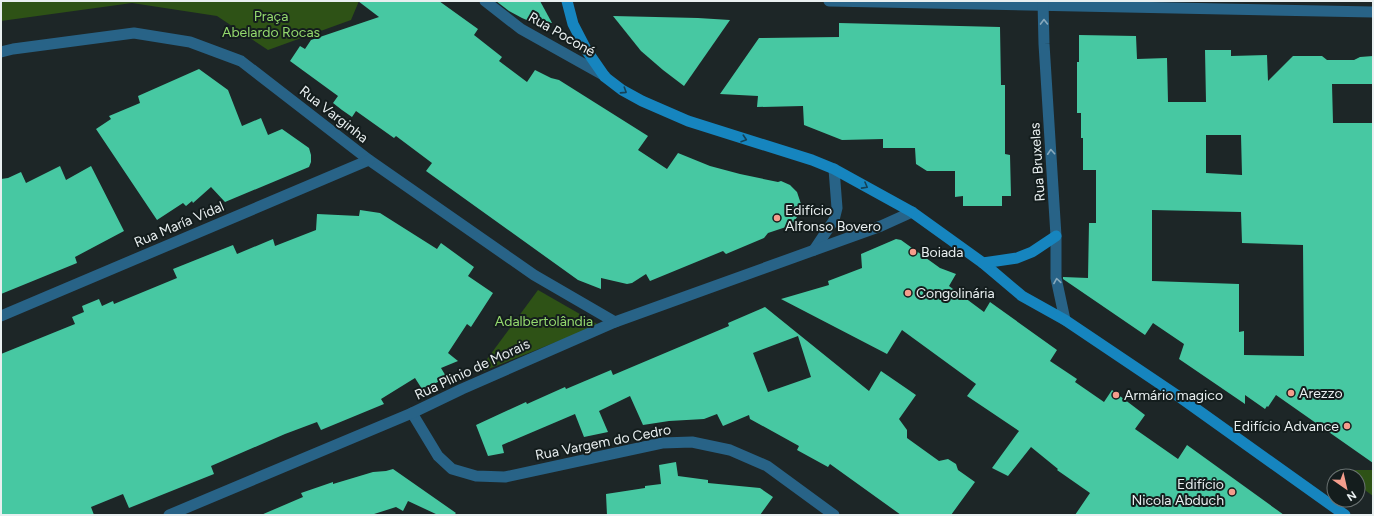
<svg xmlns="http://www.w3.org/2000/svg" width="1374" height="516" font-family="Figtree,sans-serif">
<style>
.green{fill:#2e5216}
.building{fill:#47c8a2;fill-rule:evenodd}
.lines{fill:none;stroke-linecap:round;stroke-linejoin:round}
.minor{stroke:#286387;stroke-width:11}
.secondary{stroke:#1685bf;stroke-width:11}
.oneway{stroke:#88a9bc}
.oneway2{stroke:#154156}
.poi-dot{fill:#f49d8c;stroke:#141d1d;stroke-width:1.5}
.labels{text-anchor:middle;stroke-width:4;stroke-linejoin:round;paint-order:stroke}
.park-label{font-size:14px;fill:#93d86d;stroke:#141d1d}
.street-label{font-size:14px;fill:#e9eff0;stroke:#141d1d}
.poi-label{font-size:14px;fill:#e9eff0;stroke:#141d1d;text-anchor:start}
</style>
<rect width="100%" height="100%" fill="#1d2627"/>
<g class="green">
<path d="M1,1h358l-8,19 -83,30 -51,-34 -85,-13 -131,18z"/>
<path d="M538,290l61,35 -123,49z"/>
<path d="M1336,470h37v26l-15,-11v-9h-13z"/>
</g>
<g class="building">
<path d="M358,1h81l39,28 -4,6 28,22 -3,4 28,21 8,-12 16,8 8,2 89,56 -10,14 29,19 11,-16 32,13 30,8 38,8 3,-1 9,4 7,7 4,12 -2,10 -6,9 -4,3 -21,7 -4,5 -38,16 -3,-3 -73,30 -4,-7 -14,9 -5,1 -26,-6v11l-23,-9 -152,-109 6,-8 -36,-27 -2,2 -38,-27 -4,6 -10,-7 -9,-7 5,-7 -48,-35 10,-15 5,3 6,-9 68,-23z"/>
<path d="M496,1h44l12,22 -23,-2 -7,-3 -13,-7z"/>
<path d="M613,16l85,2 32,2 -46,66 -21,-16 -22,-19z"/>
<path d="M839,23l161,4 1,58h4v69l5,1 1,41h-9v10h-39v-10l-8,1v-26h-28l-11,-7 -1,-16h-32v-9l-41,1 -38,-15 -1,-19 -46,1 1,-11 -38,-2 39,-56 80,-1z"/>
<path d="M1079,35l57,1 1,23 30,-1 1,44h38l-1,-52h26v6l36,-1 1,26 25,-25h29l5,4h27l6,-3 13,-1v28h-41l1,39h40v340l-97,-68 -8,12 -1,-1 -2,3 -20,-14v9l-66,-45 5,-15 -31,-21 -8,12 -82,-56v-2l25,1 1,-55h7v-53h-13v-32h-2v-25h-4v-51h2zM1206,135h35l1,40 -36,-2zM1152,210l89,2 1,31 61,2 1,111 -60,-1v-24l-5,1v-48l-87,-3z"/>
<path d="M199,69l29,21 14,36 19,-8 7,17 14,-6 27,19 2,7v7l-2,5 -84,35 -14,-15 -18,16 -1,-2 -6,5 -3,-3 -26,17 -61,-91 15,-10 -2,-3 31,-13 -2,-7z"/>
<path d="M60,166l6,14 25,-14 33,65 -49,26 2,6 -76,31v-115l7,-1 13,-6 5,11z"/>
<path d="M360,210l20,3 57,36 4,-6 33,24 -6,9 25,17 -22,34 -4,-3 -19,29 10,8 -17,7 6,10 -25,11 -7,-11 -34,21 3,5 -63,26 -4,-8 -32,12 -74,32 3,8 -85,34 -6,-14 -32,13 3,8h-93v-161l74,-30 -3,-7 12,-5 -2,-6 17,-7 3,7 11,-5 1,3 63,-26 -4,-9 60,-24 4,9 36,-15 2,7 41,-16 1,-16 42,2z"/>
<path d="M896,239l5,1 39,28 16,6 -7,12 35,26 6,-10 67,48 -7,11 27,18 -2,3 29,20 8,-12 33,25 -10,14 43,30 9,-14 97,70h-209l15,-22 -33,-23 1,-1 -27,-22 -23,29 -16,-8 27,-37 -52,-35 9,-12 -74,-54 -15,24 -106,-55 48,-14 -1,-4 34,-13 -1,-14z"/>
<path d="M765,307l104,84 12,-20 35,24 -17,24 8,11v8l32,23 9,-2 8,5 2,6 17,12 -24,33h-50l-71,-51 -2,3 -31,-17 2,-4 -49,-27 -1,-4 -26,11 -6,-12 -13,5 -35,2 -26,4 -13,-29 -31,15 9,21 -24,5 -9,-23 -73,31 2,8 -16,3 -12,-31 50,-23 1,2 38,-17 1,2 45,-19 2,5 116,-49 -1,-3zM798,336l13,41 -43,15 -15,-39z"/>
<path d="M676,462l2,14 30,4v3l52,5 13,9 -13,18h-153l-1,-21 39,-6v-2l16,-2 -2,-19z"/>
<path d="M393,469l63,44 -2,2h-16l-30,-14 -5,10 -7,-4 -25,8h-110l42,-18 -2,-4 32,-11v2l40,-12 13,-1z"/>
</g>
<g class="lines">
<g class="minor">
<path d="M485,1l36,28 84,47"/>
<path d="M829,1l544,11"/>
<path d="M1043,1l1,43 12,192v42l9,42"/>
<path d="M1,52l12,-3 121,-16 56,9 51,19 128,99 165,115 81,47"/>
<path d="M814,250l20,-30 3,-12 -3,-39"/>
<path d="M1,316l368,-156"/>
<path d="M412,413l26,43 14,13 24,7 29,1 157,-34 30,-1 38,8 37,16 67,49"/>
<path d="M169,515l243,-102 50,-24 153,-67 266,-96 31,-14"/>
</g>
<g class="secondary">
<path d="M567,1l6,23 14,27 18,26 17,13 20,11 46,20 124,39 22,9 78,43 71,51 39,33 43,24 116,78 164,117"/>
<path d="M983,263l34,-5 15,-6 24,-16"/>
</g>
</g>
<defs><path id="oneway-chevron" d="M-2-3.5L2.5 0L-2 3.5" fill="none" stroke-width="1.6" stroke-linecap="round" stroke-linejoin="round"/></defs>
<g class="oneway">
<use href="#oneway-chevron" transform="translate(1044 22) rotate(-91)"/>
<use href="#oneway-chevron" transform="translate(1051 152) rotate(-94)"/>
<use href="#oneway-chevron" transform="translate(1057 281) rotate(-99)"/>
</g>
<g class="oneway2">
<use href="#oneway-chevron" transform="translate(624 91) rotate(33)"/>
<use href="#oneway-chevron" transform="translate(744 139) rotate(18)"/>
<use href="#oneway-chevron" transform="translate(865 186) rotate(29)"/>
</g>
<g class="poi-dot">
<circle cx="777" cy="218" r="4"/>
<circle cx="913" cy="252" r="4"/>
<circle cx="908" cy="293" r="4"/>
<circle cx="1291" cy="393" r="4"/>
<circle cx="1116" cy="395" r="4"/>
<circle cx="1347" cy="426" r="4"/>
<circle cx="1232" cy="492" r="4"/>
</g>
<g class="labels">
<g class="park-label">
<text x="271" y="21">Praça<tspan x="271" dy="16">Abelardo Rocas</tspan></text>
<text x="544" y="326">Adalbertolândia</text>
</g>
<g class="street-label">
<text transform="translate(562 34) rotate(30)" y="5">Rua Poconé</text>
<text transform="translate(334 114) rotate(38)" y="5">Rua Varginha</text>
<text transform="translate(1037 162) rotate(-94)" y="5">Rua Bruxelas</text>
<text transform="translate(179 224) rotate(-23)" y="5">Rua María Vidal</text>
<text transform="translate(472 369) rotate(-25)" y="5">Rua Plinio de Morais</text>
<text transform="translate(603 442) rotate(-11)" y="5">Rua Vargem do Cedro</text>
</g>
<g class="poi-label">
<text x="785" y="215">Edifício<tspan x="785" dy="16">Alfonso Bovero</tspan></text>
<text x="921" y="257">Boiada</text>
<text x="916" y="298">Congolinária</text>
<text x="1299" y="398">Arezzo</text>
<text x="1124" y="400">Armário magico</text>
<text x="1339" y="431" text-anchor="end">Edifício Advance</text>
<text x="1224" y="489" text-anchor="end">Edifício<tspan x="1224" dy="16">Nicola Abduch</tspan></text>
</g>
</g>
<rect width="1374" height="516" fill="none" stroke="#e9eff0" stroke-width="4"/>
<g transform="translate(1346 488) rotate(146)"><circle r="19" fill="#141d1d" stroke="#697171"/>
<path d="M0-3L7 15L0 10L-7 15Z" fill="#f49d8c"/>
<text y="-6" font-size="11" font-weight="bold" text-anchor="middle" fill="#e9eff0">N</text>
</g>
</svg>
